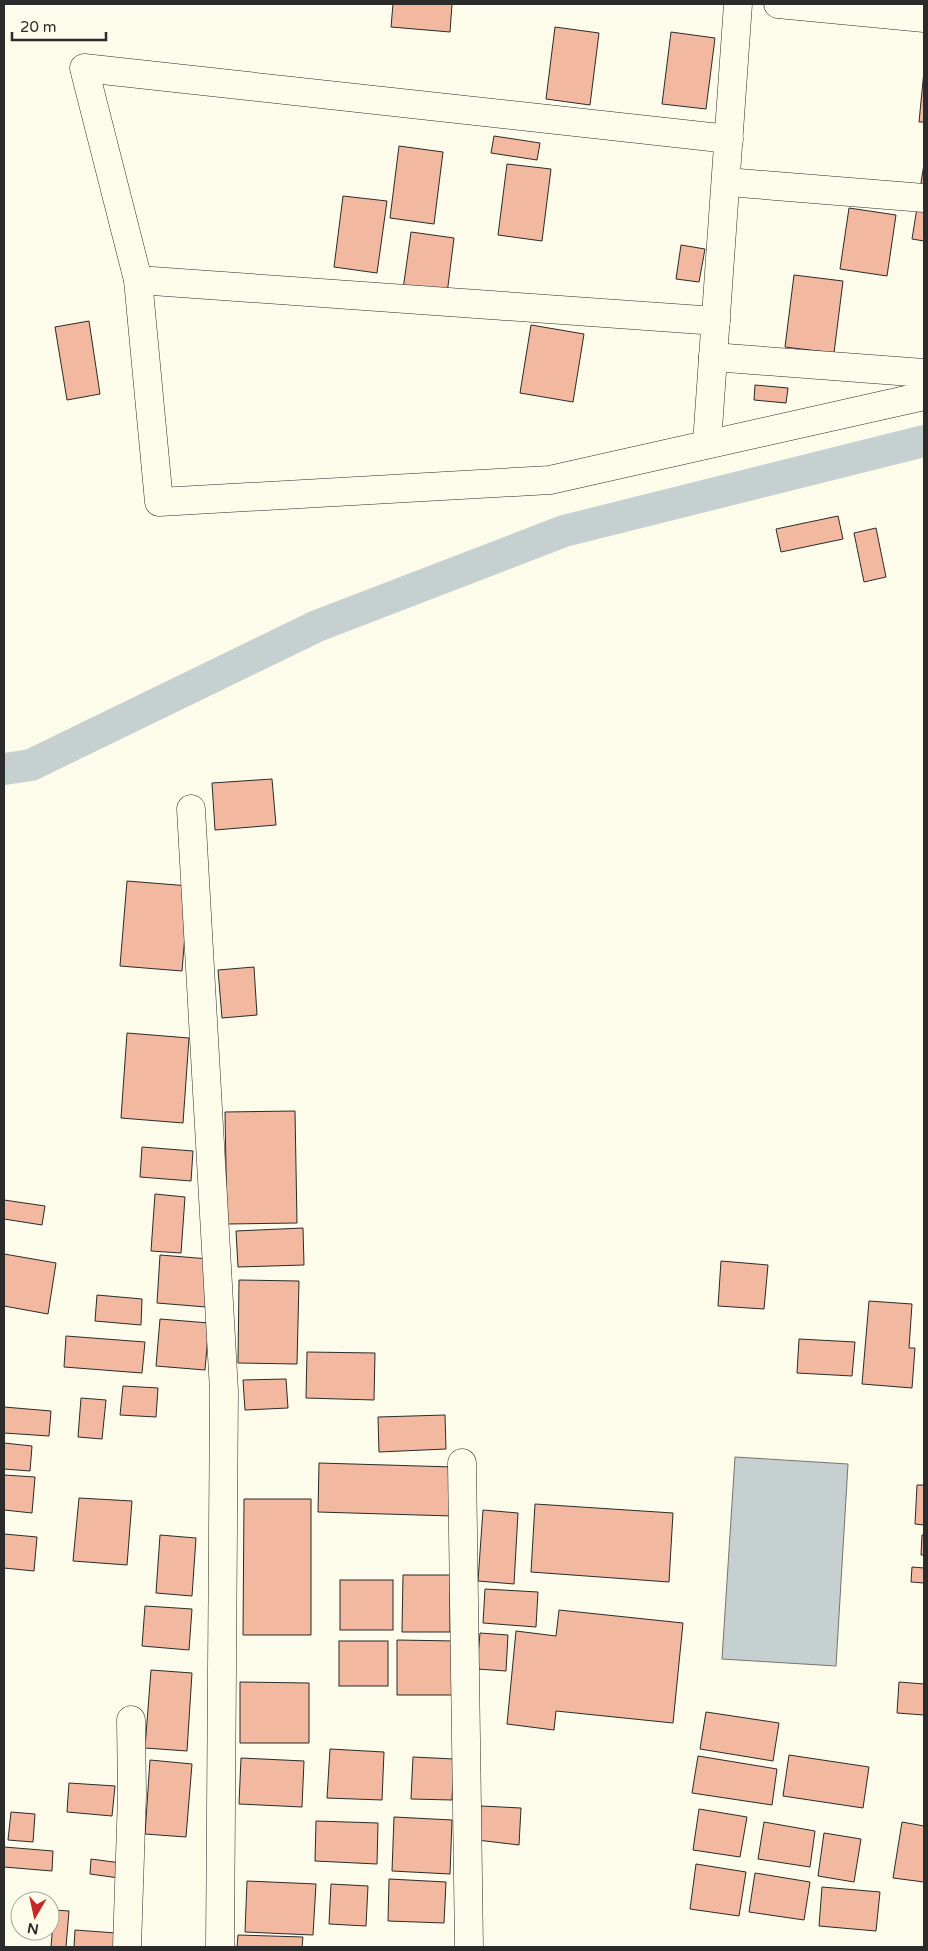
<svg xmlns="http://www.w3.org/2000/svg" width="928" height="1951" font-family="'Varela Round',sans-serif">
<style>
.water{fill:#c7d0d0;stroke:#74746e}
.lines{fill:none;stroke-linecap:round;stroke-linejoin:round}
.canal{stroke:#c7d0d0;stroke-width:32}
.building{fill:#f2b8a0;stroke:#2b2b2b}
.minor-casing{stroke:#2b2b2b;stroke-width:29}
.minor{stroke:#fdfbea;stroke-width:28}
</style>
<rect width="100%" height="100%" fill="#fdfbea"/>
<path class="water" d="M735,1457l113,7 -12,202 -114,-7z"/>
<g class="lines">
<path class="canal" d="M4,769l27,-4 286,-139 247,-95 360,-90"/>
</g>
<g class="building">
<path d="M393,4h59l-2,28 -59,-5z"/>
<path d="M555,27l44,6 -9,72 -44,-6z"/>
<path d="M671,32l44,6 -9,71 -44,-5z"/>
<path d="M924,71v51h-5z"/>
<path d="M494,136l46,7 -3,17 -46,-7z"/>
<path d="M399,146l44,6 -9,72 -44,-6z"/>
<path d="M507,164l44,5 -9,72 -44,-6z"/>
<path d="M924,164v77l-12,-2z"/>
<path d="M343,196l44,5 -10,72 -43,-6z"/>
<path d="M849,208l47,7 -9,61 -47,-7z"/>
<path d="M411,232l43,6 -9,72 -44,-6z"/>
<path d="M681,245l24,4 -6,33 -23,-3z"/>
<path d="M794,275l49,6 -9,72 -49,-6z"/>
<path d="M89,321l11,73 -33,6 -12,-73z"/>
<path d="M531,325l53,9 -11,68 -53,-9z"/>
<path d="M755,385l33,3 -2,15 -32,-3z"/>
<path d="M838,516l5,23 -62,13 -5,-23z"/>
<path d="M876,528l10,49 -22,5 -10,-49z"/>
<path d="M272,779l4,46 -61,5 -3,-47z"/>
<path d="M127,881l62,5 -7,85 -62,-5z"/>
<path d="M254,967l3,48 -35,3 -4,-48z"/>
<path d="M127,1033l62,5 -6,85 -62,-5z"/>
<path d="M295,1111l2,112 -70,1 -2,-112z"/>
<path d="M142,1147l51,4 -2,30 -51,-4z"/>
<path d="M155,1194l30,3 -4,56 -30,-2z"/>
<path d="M4,1200l41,6 -3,19 -38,-6z"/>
<path d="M303,1228l1,37 -66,2 -2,-36z"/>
<path d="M4,1254l52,9 -8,51 -44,-8z"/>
<path d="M160,1255l49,4 -3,48 -49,-4z"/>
<path d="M721,1261l47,4 -4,44 -46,-3z"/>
<path d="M239,1280l60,1 -2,83 -59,-1z"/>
<path d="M97,1295l45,4 -1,26 -46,-4z"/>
<path d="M869,1301l43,3 -3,44h6l-3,40 -50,-4z"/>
<path d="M160,1319l49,4 -4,47 -49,-4z"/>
<path d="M66,1336l79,6 -3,31 -78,-6z"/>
<path d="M799,1339l56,3 -3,34 -55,-3z"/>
<path d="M307,1352l68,1 -1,47 -68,-2z"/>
<path d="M286,1379l2,29 -43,2 -2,-30z"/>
<path d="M123,1386l35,2 -2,29 -36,-2z"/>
<path d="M81,1398l25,2 -4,39 -24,-2z"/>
<path d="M4,1407l47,4 -2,25 -45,-3z"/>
<path d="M445,1415l1,34 -67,3 -1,-35z"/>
<path d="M4,1443l28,3 -2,25 -26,-2z"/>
<path d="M319,1463l134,4 -1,49 -134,-4z"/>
<path d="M4,1475l31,2 -3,36 -28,-3z"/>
<path d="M917,1485h7v40l-9,-1z"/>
<path d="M79,1498l53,3 -5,64 -54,-4z"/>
<path d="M244,1499h67v136h-68z"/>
<path d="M535,1504l138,9 -4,69 -138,-10z"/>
<path d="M483,1510l35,3 -4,71 -36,-3z"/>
<path d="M4,1534l33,3 -3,34 -30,-3z"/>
<path d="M160,1535l36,3 -4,58 -36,-3z"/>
<path d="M922,1535h2v20h-3z"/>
<path d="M912,1567l12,1v15l-13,-1z"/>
<path d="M403,1575h47v57h-48z"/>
<rect x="340" y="1580" width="53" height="50"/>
<path d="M485,1589l53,3 -2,35 -53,-4z"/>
<path d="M145,1606l47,3 -3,41 -47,-4z"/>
<path d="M559,1610l124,13 -10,100 -117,-12 -2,19 -47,-6 9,-93 40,5z"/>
<path d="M480,1633l28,2 -2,36 -29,-2z"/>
<path d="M397,1640l59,1v54h-59z"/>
<rect x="339" y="1641" width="49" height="45"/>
<path d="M151,1670l41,3 -5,78 -42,-3z"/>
<path d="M240,1682l69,1v60h-69z"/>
<path d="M899,1682l25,2v31l-27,-2z"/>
<path d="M706,1712l73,11 -6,38 -73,-12z"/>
<path d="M330,1749l54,3 -2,48 -55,-2z"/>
<path d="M789,1755l80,12 -6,41 -80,-12z"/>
<path d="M698,1756l79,13 -5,36 -80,-12z"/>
<path d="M413,1757l41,2 -2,41 -41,-1z"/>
<path d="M241,1758l63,3 -2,46 -63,-3z"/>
<path d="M150,1760l42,4 -6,73 -41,-3z"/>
<path d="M69,1783l46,3 -3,30 -45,-4z"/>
<path d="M481,1806l40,2 -2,37 -42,-5z"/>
<path d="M699,1809l48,8 -7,40 -47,-7z"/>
<path d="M11,1812l24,2 -2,28 -25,-2z"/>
<path d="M394,1817l58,3 -2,54 -58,-3z"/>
<path d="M316,1821l62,2 -1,41 -62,-3z"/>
<path d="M764,1822l51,9 -5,36 -52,-8z"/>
<path d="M902,1822l22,4v56l-31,-4z"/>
<path d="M824,1833l37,6 -7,43 -36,-6z"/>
<path d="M4,1847l49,4 -1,20 -48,-4z"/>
<path d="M91,1859l30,4 -2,15 -29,-4z"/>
<path d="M696,1864l50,8 -7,44 -49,-7z"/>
<path d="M755,1873l55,9 -6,38 -55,-8z"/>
<path d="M389,1879l57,3 -2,41 -56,-2z"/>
<path d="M247,1881l69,3 -3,51 -68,-3z"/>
<path d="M331,1884l37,2 -2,40 -37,-2z"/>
<path d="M822,1887l58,5 -4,39 -57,-5z"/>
<path d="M54,1910l15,1 -3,36h-15z"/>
<path d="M75,1930l41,3 -1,14h-41z"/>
<path d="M238,1935l65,2 -1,10h-65z"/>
</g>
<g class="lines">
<g class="minor-casing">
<g id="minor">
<path d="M778,4l146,14"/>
<path d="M727,182l197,16"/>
<path d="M138,280l21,222 391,-22 374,-84"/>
<path d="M716,321l-578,-41 -54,-212 645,71"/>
<path d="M713,357l211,16"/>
<path d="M707,443l31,-439"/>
<path d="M191,809l33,582 -4,556"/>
<path d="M462,1463l7,484"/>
<path d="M127,1947l5,-152 -1,-75"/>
</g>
</g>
<use href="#minor" class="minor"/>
</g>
<rect width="928" height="1951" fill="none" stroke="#2b2b2b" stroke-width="10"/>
<g transform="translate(35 1916) rotate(189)"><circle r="24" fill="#fdfbea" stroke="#a9a89e"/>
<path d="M0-4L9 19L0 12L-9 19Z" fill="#c62828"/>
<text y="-8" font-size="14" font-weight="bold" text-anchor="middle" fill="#2b2b2b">N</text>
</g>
<path d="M12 32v8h94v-8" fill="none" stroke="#2b2b2b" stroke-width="2.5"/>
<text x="20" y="32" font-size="15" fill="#2b2b2b" stroke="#fdfbea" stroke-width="4" paint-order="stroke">20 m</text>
</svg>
